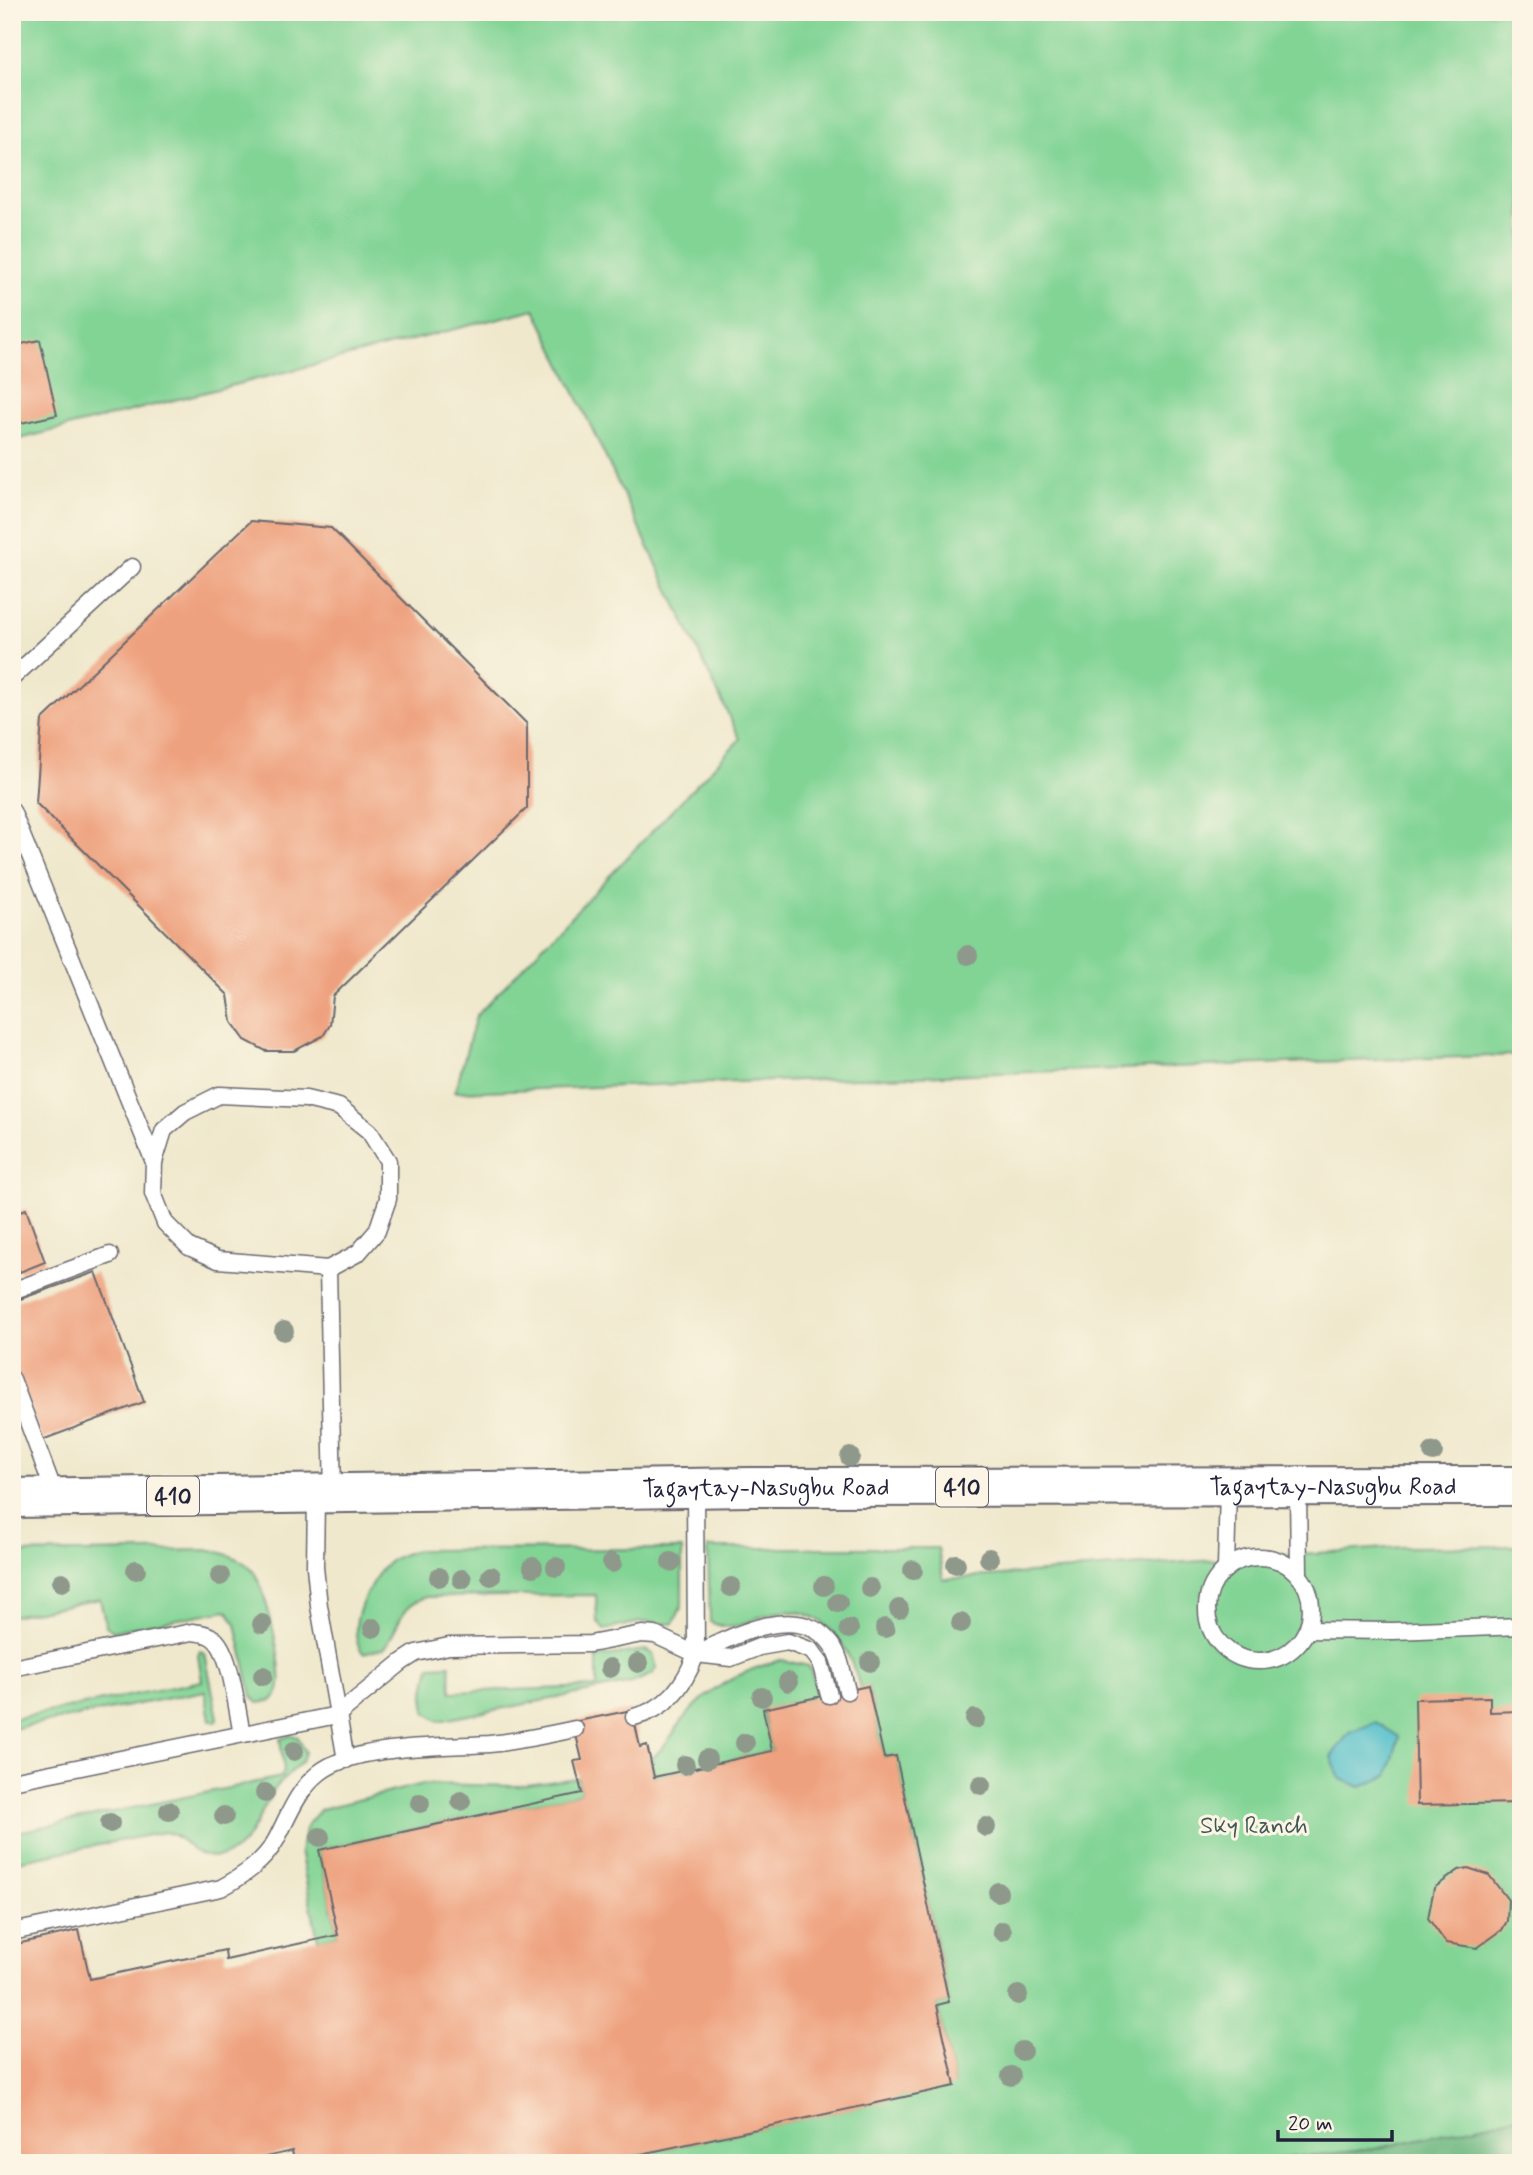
<svg xmlns="http://www.w3.org/2000/svg" width="1533" height="2175" font-family="Mynerve,sans-serif">
<style>
.green{fill:#82d495;stroke:#527b68;stroke-width:2}
.forest{fill:#69b67e;stroke:#466c5c;stroke-width:2}
.water{fill:#53c0ca;stroke:#3a7182;stroke-width:2}
.building{fill:#eea17e}
.lines{fill:none;stroke-linecap:round;stroke-linejoin:round}
.lane-casing{stroke:#6a676e;stroke-width:19}
.primary-casing{stroke:#6a676e;stroke-width:42}
.lane{stroke:#fff;stroke-width:16}
.primary{stroke:#fff;stroke-width:38}
.tree{fill:#8e988b}
.labels{text-anchor:middle;stroke-width:6;stroke-linejoin:round;paint-order:stroke}
.shield{fill:#fcf5e5;stroke:#63616e;stroke-width:2}
.shield-label{font-size:23px;font-weight:bold;fill:#22223b}
.street-label{font-size:24px;fill:#22223b;stroke:#fcf5e5}
.park-label{font-size:24px;fill:#3f5756;stroke:#fcf5e5}
</style>
<rect width="100%" height="100%" fill="#fcf5e5"/>
<filter id="ink" filterUnits="userSpaceOnUse"><feTurbulence type="fractalNoise" baseFrequency=".0143" numOctaves="2"/><feDisplacementMap in="SourceGraphic" scale="14" xChannelSelector="R" yChannelSelector="G"/><feConvolveMatrix kernelMatrix="1 2 1 2 8 2 1 2 1" color-interpolation-filters="sRGB"/></filter>
<filter id="wash" filterUnits="userSpaceOnUse"><feTurbulence type="fractalNoise" baseFrequency=".00686" numOctaves="4" result="noise"/><feDisplacementMap in="SourceGraphic" scale="28" xChannelSelector="R" yChannelSelector="G"/><feGaussianBlur stdDeviation="1.57" result="paint"/><feColorMatrix in="noise" values="0 0 0 0 0 0 0 0 0 0 0 0 0 0 0 0 0 1.4 0 .05"/><feComposite in="paint" operator="in"/></filter>
<g filter="url(#wash)">
<rect width="100%" height="100%" fill="#efe8cc"/>
<g class="green">
<path d="M12,12h1509v1043l-1066,37 21,-76 264,-277 -205,-430 -523,132z"/>
<path d="M1521,1546v570l-146,33 -135,14h-640l355,-78 -18,-80 12,-3 -53,-246 -12,2 -16,-71 -8,1c-12,-45 -38,-89 -93,-73 -24,6 -29,19 -57,7l-2,-74h230l5,31 459,-32z"/>
<path d="M682,1549v57l-9,18 -32,-2 -37,8 -7,-9 -1,-26 -168,2c-27,5 -30,31 -43,51l-22,5c-19,-23 5,-71 24,-89 8,-8 19,-11 30,-14z"/>
<path d="M212,1550c17,5 33,9 43,24 11,18 32,100 23,119 -1,3 -5,5 -7,8l-13,2 -6,-7 -16,-72 -9,-14 -114,21 -7,-5 -6,-27 -88,17v-63z"/>
<path d="M645,1650l8,4 4,14 -4,6 -21,9 -193,38 -13,-8 -2,-18 6,-29 20,-1 1,27 146,-5v-30z"/>
<path d="M200,1651l5,3 13,64 -2,4 -6,-2 -5,-29 -193,38v-10l190,-38 -4,-26z"/>
<path d="M781,1660l28,6 11,31 -57,13 9,41 -118,26 -4,-17c17,-13 24,-31 38,-46 24,-28 58,-45 93,-54z"/>
<path d="M291,1735l7,2 7,15 -3,9c-9,9 -19,17 -27,28 -18,25 -27,75 -69,67 -17,-3 -24,-22 -42,-24l-152,30v-29l269,-56 3,-6 -4,-32z"/>
<path d="M578,1778l4,15 -263,57 19,85 -20,5 -18,-89 7,-26 14,-16 102,-25 96,2z"/>
</g>
<path class="forest" d="M1521,2116v47h-281l135,-14z"/>
<path class="water" d="M1376,1722l23,15 -11,39 -27,11 -21,-8 -9,-22 18,-24z"/>
<g id="blocks">
<g class="building">
<path d="M40,340l17,75 -45,10v-79z"/>
<path d="M251,521l80,7 196,196v84l-194,188 -3,29 -7,11 -29,15h-28l-21,-11 -13,-18 -4,-27 -192,-192 6,-83z"/>
<path d="M26,1209l19,53 -25,10 -8,-21v-37z"/>
<path d="M96,1272l48,130 -102,38 -30,-80v-58z"/>
<path d="M868,1686l16,72 12,-2 53,246 -12,3 18,81 -355,77h-213v-4l-20,4h-72l-3,-12 -53,12h-227v-218l67,-15 11,49 135,-29 1,10 112,-25 -19,-85 263,-57 -8,-32 8,-1 -9,-38 59,-12 8,37 7,-2 7,32 118,-26 -9,-42z"/>
<path d="M1490,1697v15l31,-1v92l-104,2 -2,-106z"/>
<path d="M1468,1868l21,7 19,25 -1,21 -5,9 -25,18 -31,-5 -18,-25 6,-30 25,-18z"/>
</g>
</g>
</g>
<g filter="url(#ink)">
<use href="#blocks" fill-opacity="0" stroke="#6a676e" stroke-width="2"/>
<g class="lines">
<g class="lane-casing">
<g id="lane">
<path d="M12,678l120,-111"/>
<path d="M12,811l142,351"/>
<path d="M219,1095l87,4 33,8 30,24 19,30v38l-11,32 -19,22 -30,16 -110,-9 -29,-13 -24,-24 -12,-30 1,-31 10,-32 21,-18z"/>
<path d="M328,1269l5,225"/>
<path d="M12,1291l98,-36"/>
<path d="M12,1379l44,118"/>
<path d="M1298,1487l1,88"/>
<path d="M316,1496l-1,71 4,39 27,154"/>
<circle cx="1259" cy="1609" r="52"/>
<path d="M1226,1569l2,-82"/>
<path d="M1307,1630l86,1 128,-5"/>
<path d="M696,1654c36,-18 104,-54 136,-9 9,13 11,31 15,46"/>
<path d="M12,1668l180,-36c7,1 15,1 21,6 18,12 24,74 29,96"/>
<path d="M634,1717c33,-8 51,-32 62,-63l-1,-166"/>
<path d="M12,1781l325,-66 65,-53 14,-9 33,-7 141,-2 52,-10 13,1 41,19 35,4 28,-11 29,-5 24,9 8,11 9,33"/>
<path d="M12,1932l209,-44c22,-12 43,-26 55,-48 13,-25 21,-49 43,-67 36,-29 126,-26 171,-29 29,-3 57,-9 85,-15"/>
</g>
</g>
<g class="primary-casing">
<g id="primary">
<path id="s1" d="M12,1498l738,-11 771,-1"/>
</g>
</g>
<use href="#lane" class="lane"/>
<use href="#primary" class="primary"/>
</g>
<g class="tree">
<circle cx="968" cy="955" r="10"/>
<circle cx="284" cy="1331" r="10"/>
<circle cx="1433" cy="1452" r="10"/>
<circle cx="850" cy="1457" r="10"/>
<circle cx="989" cy="1558" r="10"/>
<circle cx="671" cy="1562" r="10"/>
<circle cx="612" cy="1563" r="10"/>
<circle cx="956" cy="1564" r="10"/>
<circle cx="533" cy="1567" r="10"/>
<circle cx="556" cy="1567" r="10"/>
<circle cx="136" cy="1570" r="10"/>
<circle cx="913" cy="1570" r="10"/>
<circle cx="220" cy="1576" r="10"/>
<circle cx="491" cy="1576" r="10"/>
<circle cx="439" cy="1577" r="10"/>
<circle cx="462" cy="1579" r="10"/>
<circle cx="62" cy="1582" r="10"/>
<circle cx="824" cy="1586" r="10"/>
<circle cx="731" cy="1587" r="10"/>
<circle cx="870" cy="1588" r="10"/>
<circle cx="838" cy="1603" r="10"/>
<circle cx="899" cy="1609" r="10"/>
<circle cx="961" cy="1623" r="10"/>
<circle cx="262" cy="1624" r="10"/>
<circle cx="373" cy="1628" r="10"/>
<circle cx="885" cy="1628" r="10"/>
<circle cx="849" cy="1629" r="10"/>
<circle cx="870" cy="1662" r="10"/>
<circle cx="638" cy="1663" r="10"/>
<circle cx="610" cy="1668" r="10"/>
<circle cx="263" cy="1676" r="10"/>
<circle cx="788" cy="1682" r="10"/>
<circle cx="762" cy="1697" r="10"/>
<circle cx="975" cy="1719" r="10"/>
<circle cx="745" cy="1743" r="10"/>
<circle cx="294" cy="1751" r="10"/>
<circle cx="707" cy="1759" r="10"/>
<circle cx="685" cy="1765" r="10"/>
<circle cx="981" cy="1785" r="10"/>
<circle cx="265" cy="1793" r="10"/>
<circle cx="461" cy="1801" r="10"/>
<circle cx="420" cy="1803" r="10"/>
<circle cx="169" cy="1811" r="10"/>
<circle cx="224" cy="1816" r="10"/>
<circle cx="110" cy="1823" r="10"/>
<circle cx="986" cy="1827" r="10"/>
<circle cx="320" cy="1837" r="10"/>
<circle cx="998" cy="1892" r="10"/>
<circle cx="1002" cy="1931" r="10"/>
<circle cx="1018" cy="1995" r="10"/>
<circle cx="1022" cy="2051" r="10"/>
<circle cx="1011" cy="2076" r="10"/>
</g>
</g>
<g class="labels">
<g class="shield">
<rect x="936" y="1467.5" width="52" height="39" rx="5"/>
<rect x="147" y="1476.5" width="52" height="39" rx="5"/>
</g>
<g class="shield-label">
<text x="962" y="1495">410</text>
<text x="173" y="1504">410</text>
</g>
<g class="street-label">
<text dy="8" stroke="none"><textPath href="#s1" startOffset="1321">Tagaytay-Nasugbu Road</textPath></text>
<text dy="8" stroke="none"><textPath href="#s1" startOffset="754">Tagaytay-Nasugbu Road</textPath></text>
</g>
<g class="park-label">
<text x="1254" y="1833">Sky Ranch</text>
</g>
</g>
<rect width="1533" height="2175" fill="none" stroke="#fcf5e5" stroke-width="42"/>
<path d="M1278 2130v10h114v-10" fill="none" stroke="#22223b" stroke-width="3.5"/>
<text x="1288" y="2130" font-size="21" fill="#22223b" stroke="#fcf5e5" stroke-width="5" paint-order="stroke">20 m</text>
</svg>
